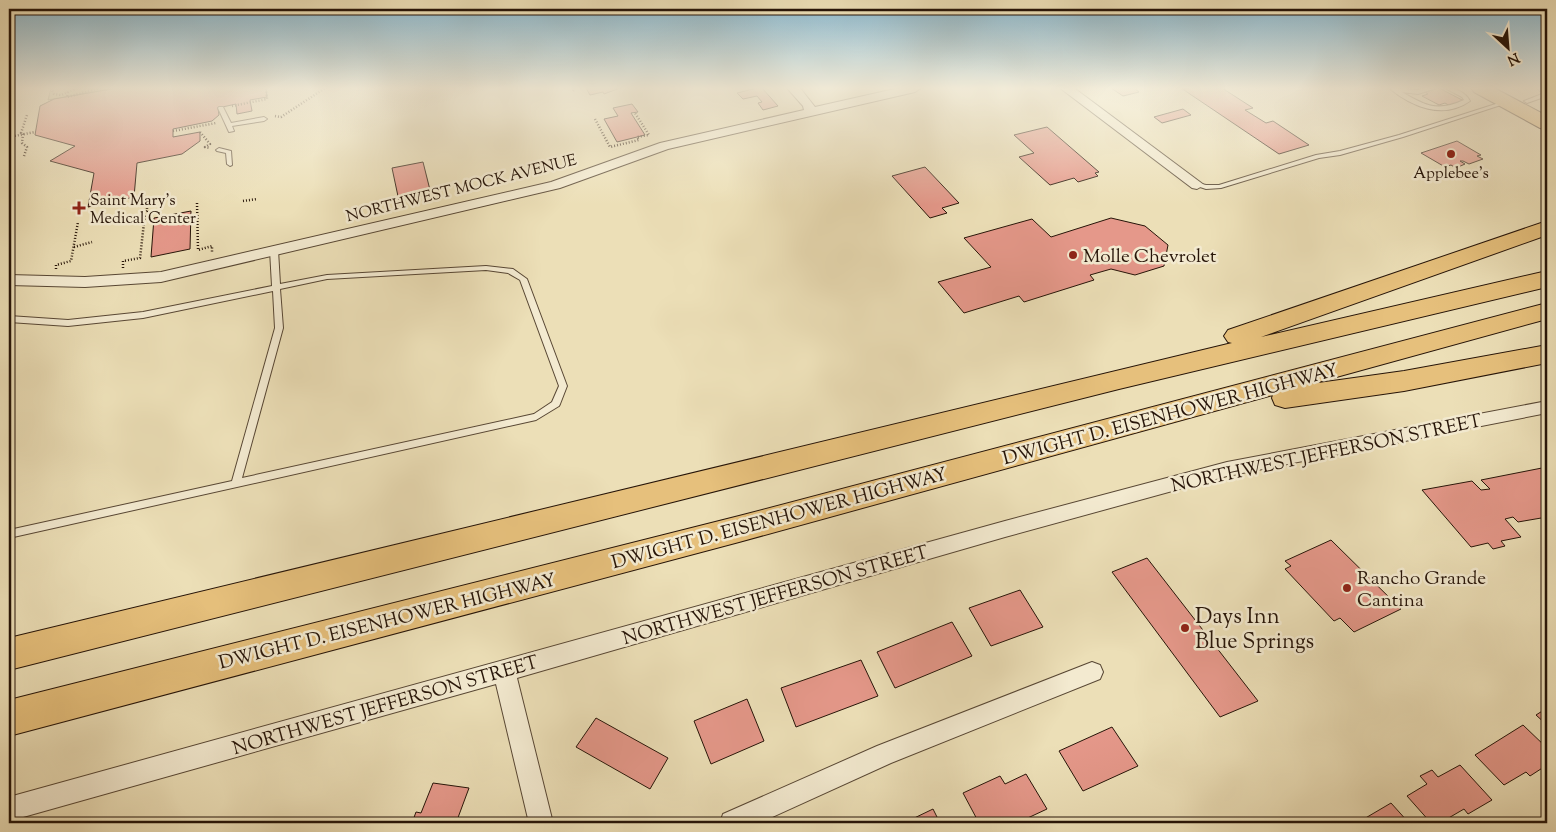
<svg xmlns="http://www.w3.org/2000/svg" width="1556" height="832" font-family="'Sorts Mill Goudy',serif">
<style>
.green{fill:#bec08a;stroke:#726a49}
.building{fill:#e5988a;stroke:#261408}
.lines{fill:none;stroke-linecap:round;stroke-linejoin:round}
.service-casing{stroke:#584734;stroke-width:2}
.minor-casing{stroke:#584734;stroke-width:2}
.primary-casing{stroke:#261408;stroke-width:2}
.motorway-casing{stroke:#261408;stroke-width:2}
.path{stroke:#261408;stroke-width:2.5;stroke-dasharray:1 2;stroke-linecap:butt}
.service{fill:#f3ead0;fill-rule:evenodd}
.minor{fill:#f3ead0;fill-rule:evenodd}
.primary{fill:#e6c07c;fill-rule:evenodd}
.motorway{fill:#e6c07c;fill-rule:evenodd}
.poi-dot{fill:#8f2418;stroke:#f3ead0;stroke-width:2}
.labels{text-anchor:middle;stroke-width:5;stroke-linejoin:round;paint-order:stroke}
.far-poi-label{font-size:16px;fill:#261408;stroke:#f3ead0}
.far-street-label{font-size:16px;fill:#261408;stroke:#f3ead0}
.poi-label{font-size:19px;fill:#261408;stroke:#f3ead0;text-anchor:start}
.street-label{font-size:19px;fill:#261408;stroke:#f3ead0}
.near-poi-label{font-size:22px;fill:#261408;stroke:#f3ead0;text-anchor:start}
</style>
<rect width="100%" height="100%" fill="#ecdfb7"/>
<filter id="stains"><feTurbulence type="fractalNoise" baseFrequency=".004" numOctaves="4"/><feColorMatrix values="0 0 0 0 .2 0 0 0 0 .09 0 0 0 0 .02 0 0 0 .5 -.17"/></filter>
<radialGradient id="worn" r=".72"><stop offset=".6" stop-color="#630" stop-opacity="0"/><stop offset="1" stop-color="#630" stop-opacity=".3"/></radialGradient>
<path class="green" d="M51,88h54l-1,2 -56,10z"/>
<g class="building">
<path d="M117,88h153l-4,1 1,8 -17,3 2,11 -15,3 -1,-10 -18,4 1,7 -7,6 -39,8v8l27,-5v9l-18,13 -45,9 -3,34 -46,10 6,-34 -44,-12 25,-15 -40,-11 5,-29 14,-7z"/>
<path d="M586,88h34l-16,6 -1,-2 -13,3z"/>
<path d="M757,88h5l16,18 -15,4 -5,-7 4,-1 -5,-6 -14,3 -6,-6z"/>
<path d="M1111,88h23l5,4 -16,4z"/>
<path d="M1181,88h41l31,20 -8,2 21,13 7,-2 36,24 -30,9z"/>
<path d="M1439,88l25,13 -14,5 -5,-3 -6,2 -17,-9 6,-2 -3,-2z"/>
<path d="M632,104l6,8 -7,1 14,22 -28,7 -13,-23 14,-3 -5,-8z"/>
<path d="M1183,109l8,6 -29,8 -8,-6z"/>
<path d="M1047,127l52,45 -4,1 3,3 -20,6 -4,-4 -24,7 -31,-28 15,-4 -20,-18z"/>
<path d="M1457,141l24,14 -4,1 6,3 -14,5 -6,-3h-3l5,3 -9,4 -5,-3 -6,2 -24,-14z"/>
<path d="M423,162l8,32 -32,7 -7,-33z"/>
<path d="M925,167l34,36 -17,5 5,5 -17,5 -38,-42z"/>
<path d="M191,211l-1,38 -39,8 3,-39z"/>
<path d="M1111,218l34,8 23,19 -4,21 -29,9 -24,-6 -21,6 4,5 -70,22 -5,-6 -55,17 -26,-31 53,-15 -27,-29 68,-19 19,18z"/>
<path d="M1547,467v50l-29,5 -5,-5 -8,2 16,18 -20,4 4,5 -12,3 -5,-6 -17,4 -49,-57 50,-9 9,9 9,-1 -9,-9z"/>
<path d="M1331,540l70,69 -47,23 -14,-14 -6,3 -49,-52 6,-3 -6,-5z"/>
<path d="M1147,558l111,143 -38,16 -108,-145z"/>
<path d="M1020,590l23,37 -52,19 -22,-38z"/>
<path d="M952,622l20,34 -77,32 -18,-36z"/>
<path d="M861,660l17,36 -82,31 -15,-39z"/>
<path d="M747,699l17,42 -53,23 -17,-43z"/>
<path d="M1547,708v17l-11,-10z"/>
<path d="M596,718l72,40 -18,31 -74,-42z"/>
<path d="M1523,725l24,23v17l-17,11 -4,-4 -22,13 -29,-30z"/>
<path d="M1112,727l26,39 -55,25 -24,-40z"/>
<path d="M1460,765l32,35 -24,14 -4,-5 -24,14h-9l-24,-27 20,-12 -7,-8 12,-6 6,7z"/>
<path d="M1026,774l21,35 -30,14h-38l-16,-30 37,-17 5,8z"/>
<path d="M433,783l36,5 -13,35h-44l4,-11 5,1z"/>
<path d="M1391,803l18,20h-52z"/>
<path d="M933,809l7,14h-47l12,-5 1,4z"/>
</g>
<g class="lines">
<g class="service-casing">
<g id="service">
<path d="M1389,88l29,2 8,-2h10l-18,6 -16,-2c24,14 35,20 62,8l-2,-3 -17,-9c11,0 20,4 25,13 -27,19 -58,6 -81,-13z"/>
<path d="M1537,88h6v1l-3,2z"/>
<path d="M1547,92v4l-20,7 -3,-2z"/>
<path d="M1505,101l5,1 -107,35 -63,18 -21,3 -98,30 -15,1 -12,-4 3,-2 9,2h13l97,-30 24,-4 59,-16z"/>
<path d="M219,107h4l8,16 33,-6 3,2 -3,2 -32,5 2,5 -5,1 -11,-24z"/>
<path d="M219,148l12,3 1,14 -2,1 -3,-2 -1,-11 -9,-2 -1,-1z"/>
<path d="M271,248h6l1,2 2,34 47,-9 159,-9 27,3 14,10 40,107 -7,18 -1,2 -23,14 -527,118v-8l223,-49 43,-153 -2,-37 -130,27 -75,8 -59,-4v-6l59,4 75,-8 129,-26 -2,-36zM486,270l22,3 12,7 39,106 -7,16 -18,12 -292,64 41,-150 -3,-39 47,-10z"/>
</g>
</g>
<g class="minor-casing">
<g id="minor">
<path d="M787,88h13l15,19 84,-19h22l-6,4 -247,57 -108,39 -399,94 -76,5 -76,-2v-10l76,2 76,-5 390,-90 109,-39 144,-33 -1,-4z"/>
<path d="M1060,88h14l130,97 -7,4 -5,-1z"/>
<path d="M1547,401v12l-320,63 -222,61 -488,141 36,145h-24l-33,-139 -487,137v-24l996,-276 222,-59z"/>
<path d="M1092,662l8,3 3,7 -3,7 -209,84 -132,60h-39l3,-9 154,-68z"/>
</g>
</g>
<g class="primary-casing">
<path id="primary" d="M1471,88h23l53,28v14l-7,-2 -66,-36z"/>
</g>
<g class="motorway-casing">
<g id="motorway">
<path d="M1547,221v14l-286,102 286,-66v16l-428,102 -1110,281v-32l1223,-295 -4,-1 -4,-6 4,-6z"/>
<path d="M1547,303v16l-236,65 93,-13 143,-26v18l-143,28 -119,17 -10,-3 -3,-7 1,-3 -534,147 -730,194v-36l730,-184z"/>
</g>
</g>
<g class="path">
<path d="M51,88l3,6 7,1 14,-6"/>
<path d="M281,88h6"/>
<path d="M74,89l7,-1"/>
<path d="M573,91l2,-3"/>
<path d="M68,92l-1,5 34,-9"/>
<path d="M232,106l35,-7 -1,-11"/>
<path d="M275,116l6,1 44,-29"/>
<path d="M595,119l15,28 29,-7 -2,-3 12,-2 -14,-22"/>
<path d="M173,131l43,-8"/>
<path d="M200,132l10,12 -5,3 5,1"/>
<path d="M9,137l26,-5"/>
<path d="M24,156l3,-9 -5,-4 1,-9 -2,-1 6,-18"/>
<path d="M243,201l14,-2"/>
<path d="M197,203l1,47 14,-4v6"/>
<path d="M74,247l18,-5"/>
<path d="M123,268v-7l17,-3 5,-44 -5,1 7,-4v-3"/>
<path d="M56,269v-4l15,-4 7,-39"/>
</g>
<use href="#service" class="service"/>
<use href="#minor" class="minor"/>
<use href="#primary" class="primary"/>
<use href="#motorway" class="motorway"/>
</g>
<linearGradient id="sky" x2="0" y2="1"><stop stop-color="#89b8cf"/><stop offset="0.43" stop-color="#f6f1df"/><stop offset="1" stop-color="#f6f1df" stop-opacity="0"/></linearGradient>
<rect width="1556" height="205" fill="url(#sky)"/>
<g class="poi-dot">
<circle cx="1451" cy="154" r="5"/>
<path d="M76.5 200.5h5v5h5v5h-5v5h-5v-5h-5v-5h5z"/>
<circle cx="1073" cy="255" r="5"/>
<circle cx="1347" cy="588" r="5"/>
<circle cx="1185" cy="628" r="5"/>
</g>
<g class="labels">
<g class="far-poi-label">
<text x="1451" y="178">Applebee's</text>
<text x="90" y="205" text-anchor="start">Saint Mary's<tspan x="90" dy="18">Medical Center</tspan></text>
</g>
<g class="far-street-label">
<text transform="translate(461 187) rotate(-14)" y="6">NORTHWEST MOCK AVENUE</text>
</g>
<g class="poi-label">
<text x="1083" y="262">Molle Chevrolet</text>
<text x="1357" y="584">Rancho Grande<tspan x="1357" dy="22">Cantina</tspan></text>
</g>
<g class="street-label">
<text transform="translate(1170 413) rotate(-15)" y="7">DWIGHT D. EISENHOWER HIGHWAY</text>
<text transform="translate(1326 452) rotate(-12)" y="7">NORTHWEST JEFFERSON STREET</text>
<text transform="translate(779 517) rotate(-15)" y="7">DWIGHT D. EISENHOWER HIGHWAY</text>
<text transform="translate(775 594) rotate(-16)" y="7">NORTHWEST JEFFERSON STREET</text>
<text transform="translate(387 620) rotate(-14)" y="7">DWIGHT D. EISENHOWER HIGHWAY</text>
<text transform="translate(385 704) rotate(-16)" y="7">NORTHWEST JEFFERSON STREET</text>
</g>
<g class="near-poi-label">
<text x="1195" y="623">Days Inn<tspan x="1195" dy="25">Blue Springs</tspan></text>
</g>
</g>
<rect width="1556" height="832" fill="none" stroke="#ecdfb7" stroke-width="30"/>
<rect x="10" y="10" width="1536" height="812" fill="none" stroke="#261408" stroke-width="2.5"/>
<rect x="15" y="15" width="1526" height="802" fill="none" stroke="#261408"/>
<g transform="translate(1508 48) rotate(154)" stroke="#f3ead0" stroke-width="4" paint-order="stroke">
<path d="M0-4L9 19L0 12L-9 19Z" fill="#261408"/>
<text y="-8" font-size="14" font-weight="bold" text-anchor="middle" fill="#261408">N</text>
</g>
<rect width="100%" height="100%" filter="url(#stains)"/>
<rect width="100%" height="100%" fill="url(#worn)"/>
</svg>
